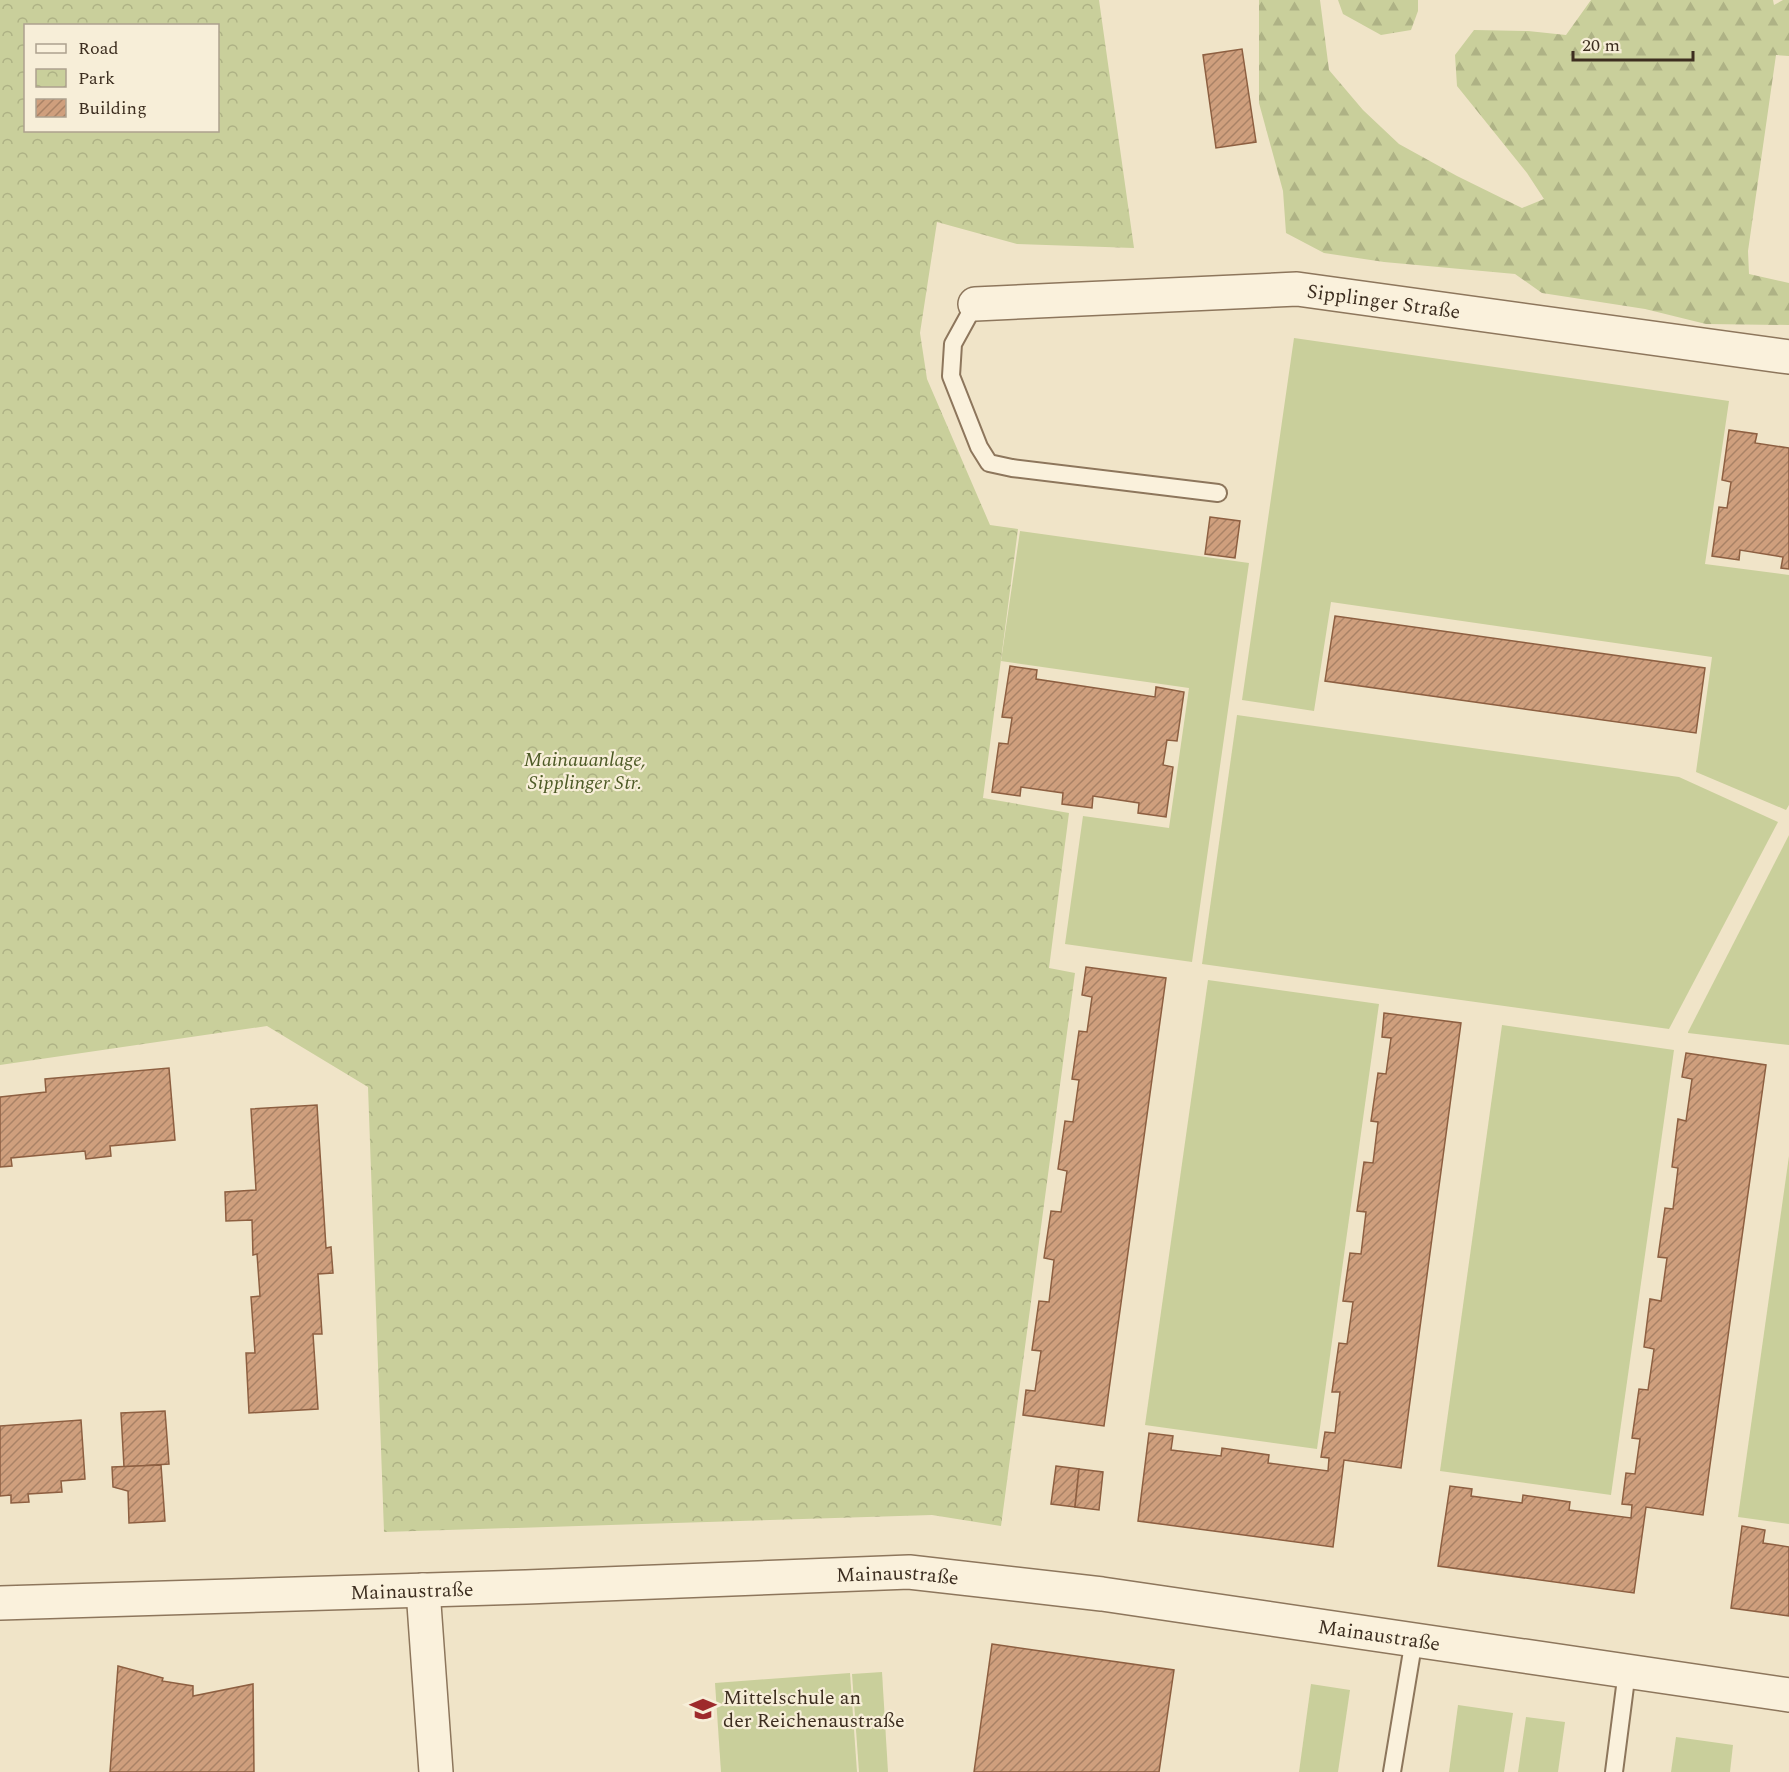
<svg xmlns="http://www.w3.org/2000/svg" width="1789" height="1772" font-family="Spectral,serif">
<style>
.green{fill:#c9cf9b}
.forest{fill:url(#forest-firs)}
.park{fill:url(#park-crowns);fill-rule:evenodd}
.building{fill:url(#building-hatch);stroke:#8d5f41;stroke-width:1.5}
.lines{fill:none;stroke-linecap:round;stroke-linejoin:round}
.service-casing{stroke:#8d765c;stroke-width:20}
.minor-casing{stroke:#8d765c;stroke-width:36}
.service{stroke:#faf1dc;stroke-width:16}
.minor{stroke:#faf1dc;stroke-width:33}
.labels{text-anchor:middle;stroke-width:4.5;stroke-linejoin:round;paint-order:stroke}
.street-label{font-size:20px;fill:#3d2e20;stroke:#f7eed8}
.park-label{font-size:20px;font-style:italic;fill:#4d5a26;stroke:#f7eed8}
.poi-label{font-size:20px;fill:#3d2e20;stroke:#f7eed8;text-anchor:start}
</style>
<defs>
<pattern id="forest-firs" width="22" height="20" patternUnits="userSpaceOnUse" patternTransform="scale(1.5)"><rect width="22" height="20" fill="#c9cf9b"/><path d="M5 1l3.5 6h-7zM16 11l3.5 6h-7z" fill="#aeb285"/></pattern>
<pattern id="park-crowns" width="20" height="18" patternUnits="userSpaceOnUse" patternTransform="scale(1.5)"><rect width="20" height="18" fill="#c9cf9b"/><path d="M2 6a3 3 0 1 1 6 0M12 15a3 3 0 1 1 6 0" fill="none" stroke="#aeb285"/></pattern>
<pattern id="building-hatch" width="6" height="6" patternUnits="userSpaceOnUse" patternTransform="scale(1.5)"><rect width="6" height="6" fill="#cf9f7d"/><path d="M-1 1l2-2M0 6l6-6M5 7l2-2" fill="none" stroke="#a98266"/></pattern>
</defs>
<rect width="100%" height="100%" fill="#f0e4c8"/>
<g class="green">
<path d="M1294,338l435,63 -24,163 84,11v230l-3,5 -90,-38 16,-115 -381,-55 -17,109 -72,-11z"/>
<path d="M1020,531l229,32 -57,399 -127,-18 18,-128 86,12 20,-140 -188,-27z"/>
<path d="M1237,715l442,62 99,45 -109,207 -467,-65z"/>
<path d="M1789,835v210l-101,-12v-1z"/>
<path d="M1208,980l171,24 -62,445 -172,-24z"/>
<path d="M1502,1025l172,25 -63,445 -171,-24z"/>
<path d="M1789,1156v368l-51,-7z"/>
<path d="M882,1672l6,100h-29l-7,-98z"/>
<path d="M850,1673l7,99h-136l-6,-89z"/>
<path d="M1311,1684l39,6 -12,82h-39z"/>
<path d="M1458,1705l55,8 -9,59h-55z"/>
<path d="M1526,1717l39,5 -7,50h-40z"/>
<path d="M1676,1737l57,8 -3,27h-59z"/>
</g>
<g class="forest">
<path d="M1259,0h61l9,70 34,40 36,34 58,32 65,32 22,-9 -17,-26 -70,-87 -2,-31 19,-25 54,1 38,4 25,-35h182l1,5 9,-5h6v56l-13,-1 -28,196 1,23 40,9v42l-83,-1 -61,-15 -103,-16 -27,-19 -131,-12 -60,-9 -38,-20 -3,-42 -24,-88z"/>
<path d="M1338,0h80v11l-7,19 -30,5 -38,-21z"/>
</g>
<path class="park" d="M0,0h1099l35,248 -117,-4 -80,-22 -17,111 7,46 63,146 28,4 -35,269 86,15 -20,155 26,5 -74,553 -69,-11 -548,17 -16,-445 -101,-61 -267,39zM26,26h192v104h-192z"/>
<g class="building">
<path d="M1242,49l14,93 -40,6 -13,-93z"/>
<path d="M1729,430l28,4 -2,9 34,5v121l-8,-1 2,-11 -43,-7 -1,10 -27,-4 7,-49 8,1 4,-26 -9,-2z"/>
<path d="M1210,517l30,4 -5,37 -30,-4z"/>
<path d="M1335,616l370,52 -9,65 -371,-52z"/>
<path d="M1010,666l27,4 -1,9 119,18 1,-10 28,5 -7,49 -10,-1 -4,25 10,2 -7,50 -28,-4 1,-10 -46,-7 -1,12 -30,-4 1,-11 -42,-6 -1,9 -28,-4 7,-49 9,1 4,-26 -10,-1z"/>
<path d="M1086,967l80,11 -62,448 -81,-11 3,-25 9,1 6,-40 -9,-1 7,-49 10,1 5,-42 -10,-2 7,-47 10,1 6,-41 -9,-2 7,-48 8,1 6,-42 -7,-1 7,-48 8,1 5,-35 -10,-2z"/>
<path d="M1384,1013l77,10 -60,445 -57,-8 -11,87 -195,-26 11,-88 24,3 -2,14 50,6 1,-8 47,7 -1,8 60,8 1,-13 -8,-1 4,-25 10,1 5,-41h-8l7,-49 8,1 6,-42 -10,-1 7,-48 11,1 5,-42 -9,-1 7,-49 9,1 5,-41 -7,-1 7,-48 8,1 5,-36 -9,-1z"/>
<path d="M1686,1053l80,12 -63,450 -57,-8 -12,86 -196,-27 12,-80 22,3 -1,7 51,7 1,-8 47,7 -1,8 62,8 1,-13 -10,-1 4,-31 9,1 5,-35 -8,-1 7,-49 9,1 6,-41 -10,-2 6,-48 11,2 6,-43 -9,-1 7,-49 8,1 5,-41 -6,-1 6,-48 8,2 6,-42 -10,-2z"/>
<path d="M169,1068l6,72 -65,6 1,10 -25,3 -1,-8 -74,7 1,8 -12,1v-70l46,-5 -1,-13z"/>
<path d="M317,1105l9,143 5,-1 2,26 -15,1 4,60h-9l5,75 -69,4 -3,-60h9l-4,-56 9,-1 -3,-42 -4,1 -1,-35 -26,1 -1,-29 31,-2 -5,-81z"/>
<path d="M165,1411l4,53 -45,3 -3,-54z"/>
<path d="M81,1420l4,59 -24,2 1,11 -34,2 1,8 -18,1v-8l-11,1v-70z"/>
<path d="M161,1465l4,56 -36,2 -1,-32 -15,-4 -1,-20z"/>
<path d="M1056,1466l23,3 -4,38 -24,-3z"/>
<path d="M1079,1469l24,3 -4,38 -24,-3z"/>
<path d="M1742,1526l23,4 -2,13 26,4v69l-58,-8z"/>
<path d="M992,1644l182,26 -15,102h-185z"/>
<path d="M118,1666l45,12 -1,3 31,5v10l60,-12 1,88h-144z"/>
</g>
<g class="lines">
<g class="service-casing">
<g id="service">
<path d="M975,304l-22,40 -2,32 28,71 10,16 23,5 206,25"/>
<path d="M1392,1772l22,-133"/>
<path d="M1614,1772l13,-101"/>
</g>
</g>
<g class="minor-casing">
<g id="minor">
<path id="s1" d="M975,304l322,-15 492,68"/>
<path d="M423,1590l13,182"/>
<path id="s2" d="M0,1603l526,-16 383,-15 193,22 687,101"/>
</g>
</g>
<use href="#service" class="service"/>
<use href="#minor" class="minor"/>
</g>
<defs>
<g id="school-bare" transform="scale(2.07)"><path d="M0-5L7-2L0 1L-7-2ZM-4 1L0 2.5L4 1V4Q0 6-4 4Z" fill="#9e2a2b" stroke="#f7eed8" stroke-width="2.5" paint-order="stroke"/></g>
</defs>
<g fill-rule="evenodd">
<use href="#school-bare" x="703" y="1709"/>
</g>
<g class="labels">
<g class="street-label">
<text dy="7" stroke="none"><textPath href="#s1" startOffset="410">Sipplinger Straße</textPath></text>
<text dy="7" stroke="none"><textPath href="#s2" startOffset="898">Mainaustraße</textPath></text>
<text dy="7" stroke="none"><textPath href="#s2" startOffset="412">Mainaustraße</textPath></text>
<text dy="7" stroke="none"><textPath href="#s2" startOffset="1384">Mainaustraße</textPath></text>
</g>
<g class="park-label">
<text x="585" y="766">Mainauanlage,<tspan x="585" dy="23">Sipplinger Str.</tspan></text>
</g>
<g class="poi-label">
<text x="723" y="1704">Mittelschule an<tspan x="723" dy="23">der Reichenaustraße</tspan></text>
</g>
</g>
<rect x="24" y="24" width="195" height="108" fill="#f7eed8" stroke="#ada18e" stroke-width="1.5"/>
<rect x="36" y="44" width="30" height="9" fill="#faf1dc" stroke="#ada18e" stroke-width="1.5"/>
<text x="78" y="54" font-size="18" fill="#3d2e20">Road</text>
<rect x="36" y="69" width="30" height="18" fill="url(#park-crowns)" stroke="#ada18e" stroke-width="1.5"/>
<text x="78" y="84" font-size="18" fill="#3d2e20">Park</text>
<rect x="36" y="99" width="30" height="18" fill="url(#building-hatch)" stroke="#ada18e" stroke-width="1.5"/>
<text x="78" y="114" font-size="18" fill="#3d2e20">Building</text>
<path d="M1573 51v9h120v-9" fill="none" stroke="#3d2e20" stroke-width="3"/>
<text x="1582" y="51" font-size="18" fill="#3d2e20" stroke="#f7eed8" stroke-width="4.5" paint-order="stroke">20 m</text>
</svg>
